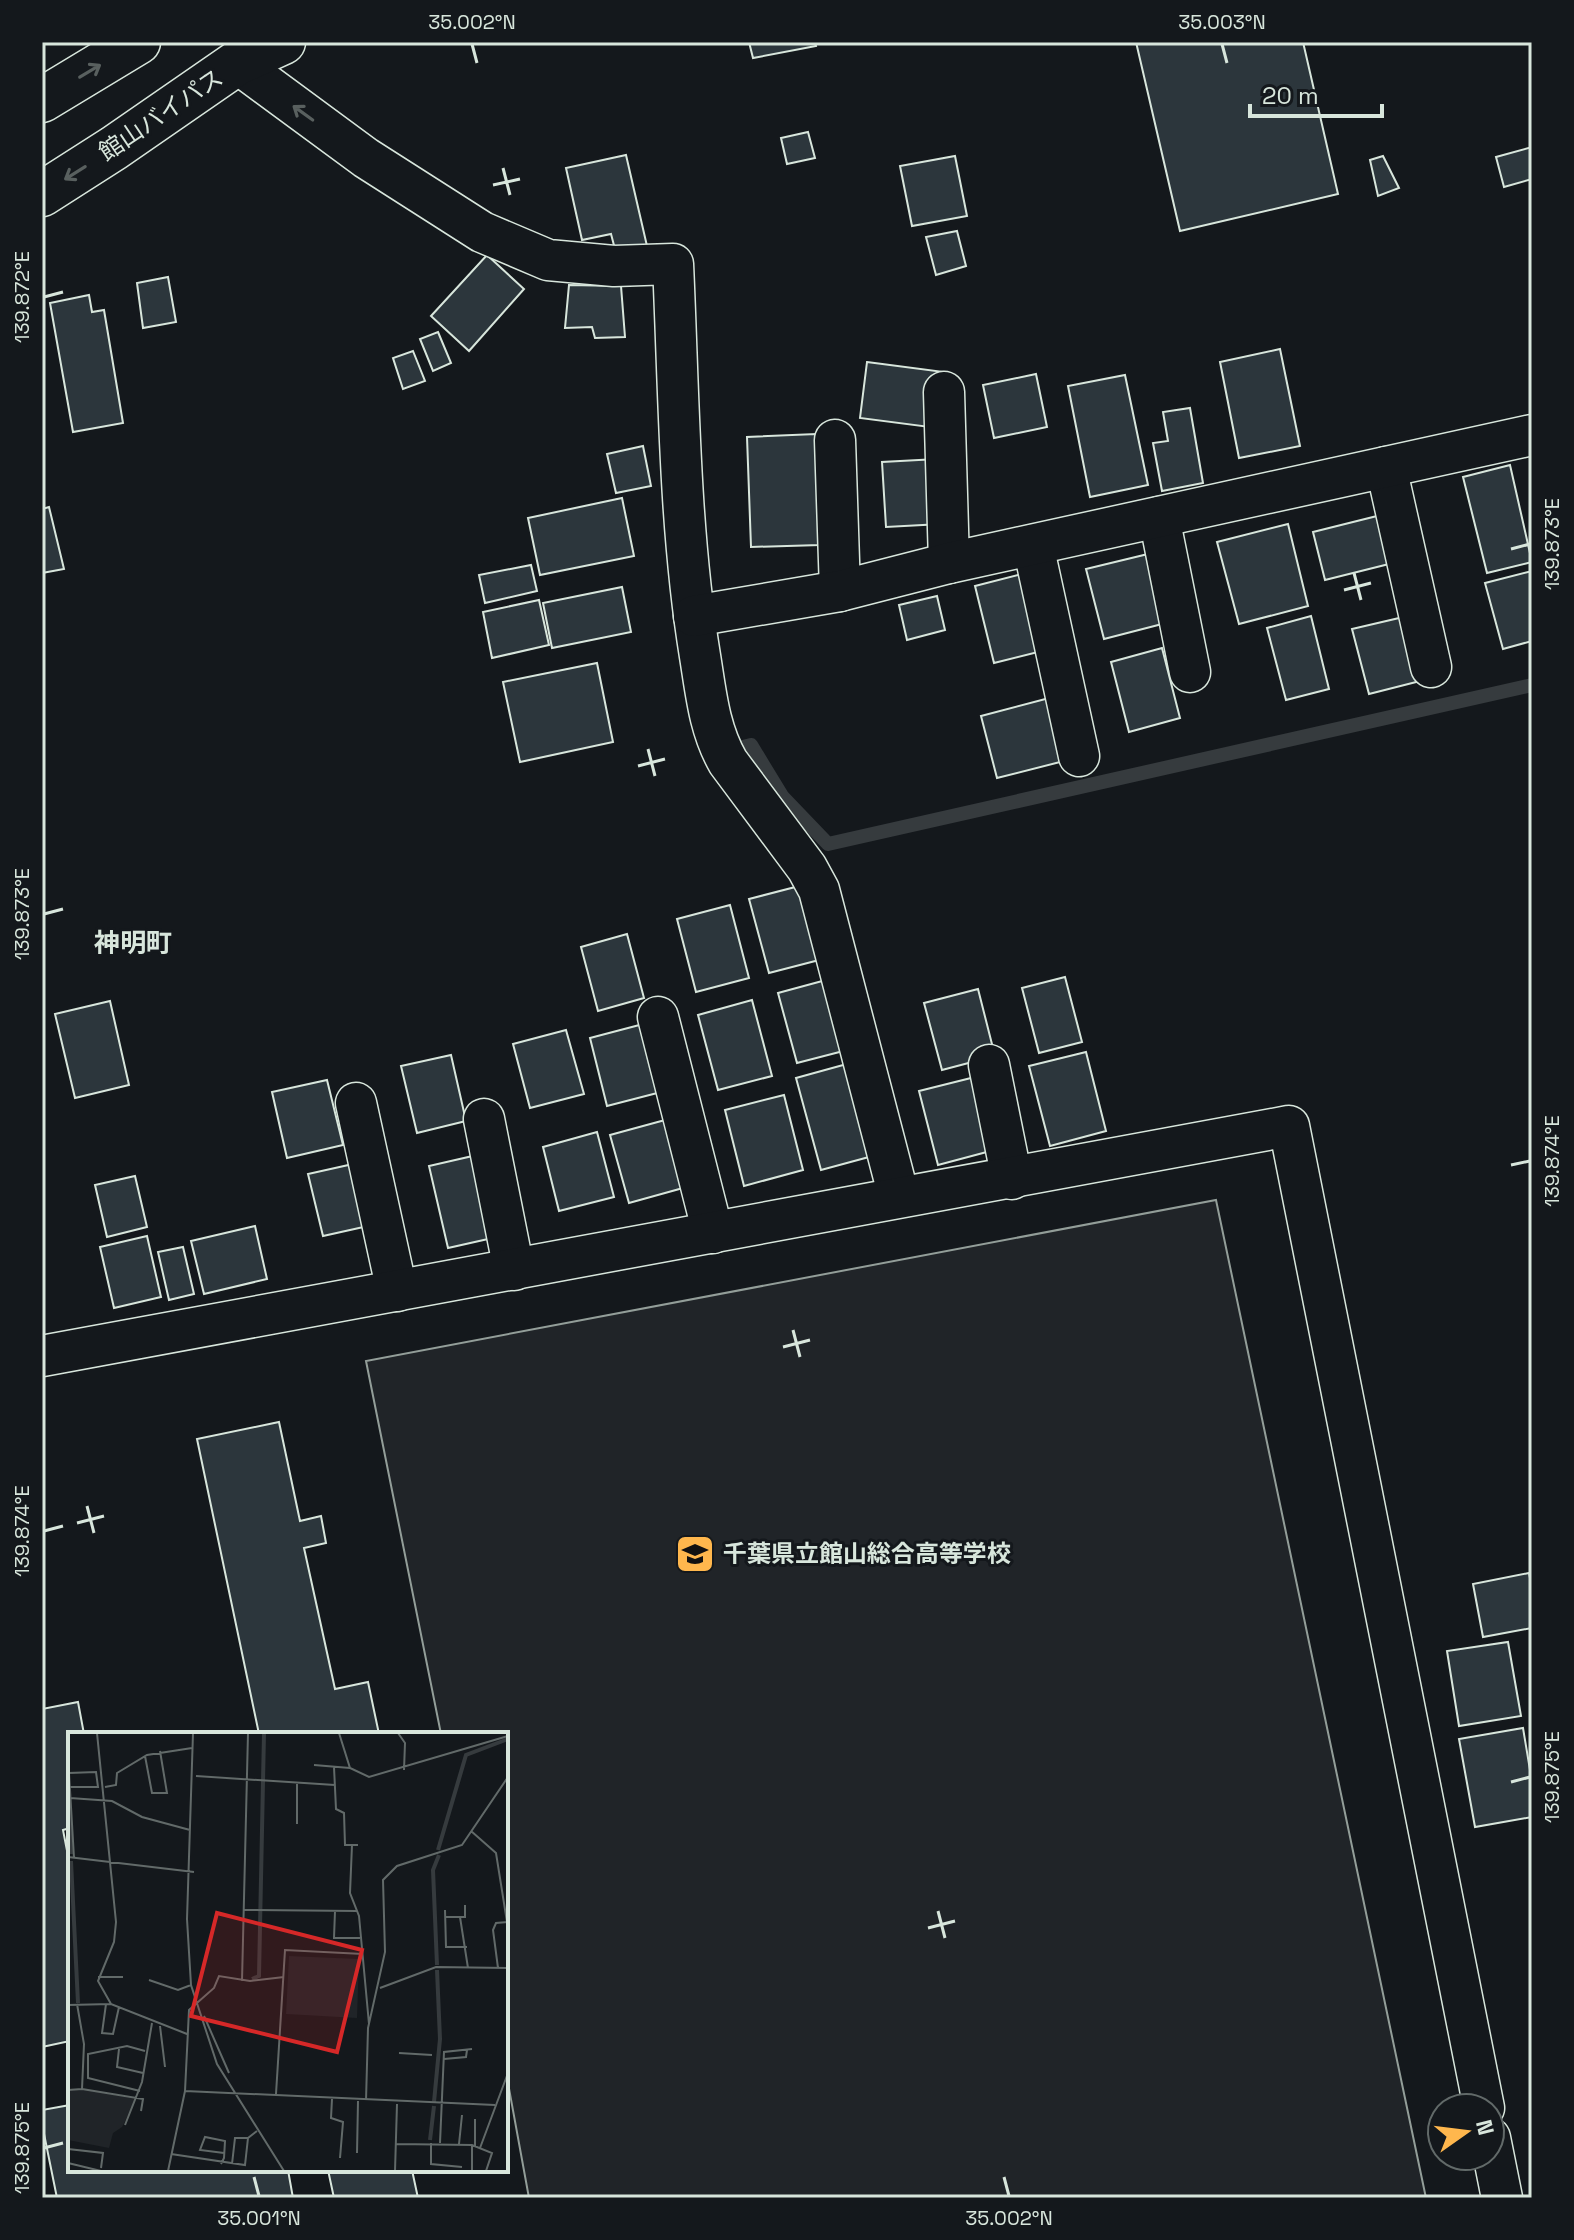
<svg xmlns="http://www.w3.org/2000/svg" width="1574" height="2240" font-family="'Space Grotesk','Noto Sans JP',sans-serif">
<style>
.green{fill:#202428;stroke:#939e99;stroke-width:2}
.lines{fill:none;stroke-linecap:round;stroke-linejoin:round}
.stream{stroke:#363b3e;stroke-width:14}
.building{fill:#2c363c;stroke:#d8e6dc;stroke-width:2}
.street-casing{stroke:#d8e6dc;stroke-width:43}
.highway-casing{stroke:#d8e6dc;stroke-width:47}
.street{stroke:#14181c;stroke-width:40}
.highway{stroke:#14181c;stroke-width:44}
.oneway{stroke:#59605f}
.ticks{fill:none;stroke:#d8e6dc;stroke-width:3}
.labels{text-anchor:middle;stroke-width:6;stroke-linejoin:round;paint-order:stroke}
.street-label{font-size:24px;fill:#d8e6dc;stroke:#14181c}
.poi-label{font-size:24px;font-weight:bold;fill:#d8e6dc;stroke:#14181c;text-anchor:start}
.neighbourhood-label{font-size:26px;font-weight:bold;fill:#d8e6dc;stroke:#14181c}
.inset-river{fill:none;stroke:#363b3e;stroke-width:4}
.inset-road{fill:none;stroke:#626a69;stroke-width:2}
.view{fill:#d62828;fill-opacity:0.15;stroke:#d62828;stroke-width:4}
.inset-edge{fill:none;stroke:#d8e6dc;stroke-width:4}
.neatline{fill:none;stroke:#d8e6dc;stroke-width:3}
.ticks-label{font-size:20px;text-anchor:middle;fill:#d8e6dc}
</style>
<rect width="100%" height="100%" fill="#14181c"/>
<path class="green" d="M1216,1200l210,998h-897l-23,-126v-338h-65l-75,-373z"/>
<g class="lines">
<path class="stream" d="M739,748l12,-3 31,51 46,48 704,-159"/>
</g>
<g class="building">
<path d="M749,42h66l1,4 -63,12z"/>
<path d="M1136,42h167l35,152 -158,37z"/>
<path d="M808,132l7,26 -28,6 -6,-26z"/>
<path d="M1532,147v32l-28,8 -8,-30z"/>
<path d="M626,155l21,91 -31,7 -5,-19 -29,6 -16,-72z"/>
<path d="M955,156l12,60 -55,10 -12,-60z"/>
<path d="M1383,156l16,32 -21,8 -8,-36z"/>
<path d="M957,231l9,35 -30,9 -10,-38z"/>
<path d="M487,255l37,34 -55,62 -38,-35z"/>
<path d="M168,277l8,45 -33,6 -6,-45z"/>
<path d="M569,285l52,1 4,51 -30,1 -3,-11 -27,1z"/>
<path d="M89,295l3,17 12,-2 19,113 -50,9 -23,-129z"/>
<path d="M438,332l13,31 -18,8 -13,-32z"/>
<path d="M1280,349l20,97 -61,12 -19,-96z"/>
<path d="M413,351l12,30 -22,8 -10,-31z"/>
<path d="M867,362l77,10 -7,56 -77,-10z"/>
<path d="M1036,374l11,53 -53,11 -11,-53z"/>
<path d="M1125,375l23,110 -58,12 -22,-111z"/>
<path d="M1190,408l13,75 -41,8 -9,-48 15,-2 -5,-29z"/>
<path d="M816,434l4,111 -69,2 -4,-110z"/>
<path d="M643,446l8,40 -35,7 -9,-39z"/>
<path d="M937,459l4,65 -55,3 -4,-65z"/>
<path d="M1510,465l22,97 -45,11 -24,-96z"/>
<path d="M622,498l12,58 -94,19 -12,-57z"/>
<path d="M49,507l15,62 -22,4v-64z"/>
<path d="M1389,513l12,48 -76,19 -12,-48z"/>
<path d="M1288,524l20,82 -69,18 -22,-82z"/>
<path d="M1148,554l18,69 -62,16 -18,-70z"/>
<path d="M531,565l6,26 -52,12 -6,-28z"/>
<path d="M1034,571l20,77 -60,15 -19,-77z"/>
<path d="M1532,571v70l-29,8 -18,-66z"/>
<path d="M622,587l9,45 -79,16 -9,-45z"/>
<path d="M937,596l8,34 -38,10 -8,-35z"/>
<path d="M539,600l10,45 -57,13 -9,-46z"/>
<path d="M1412,615l16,64 -59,15 -17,-65z"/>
<path d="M1311,616l18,73 -43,11 -19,-72z"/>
<path d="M1162,648l18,70 -51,14 -18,-70z"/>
<path d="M597,663l16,79 -93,20 -17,-80z"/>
<path d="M1053,697l15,63 -71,18 -16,-62z"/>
<path d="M803,885l20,74 -54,14 -20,-74z"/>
<path d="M730,905l19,73 -53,14 -19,-73z"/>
<path d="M627,934l17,64 -46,13 -17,-64z"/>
<path d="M837,977l18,71 -58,15 -19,-70z"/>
<path d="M1065,977l17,65 -43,11 -17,-65z"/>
<path d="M978,989l17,67 -53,14 -18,-67z"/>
<path d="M752,1000l20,76 -54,14 -20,-75z"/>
<path d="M110,1001l19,84 -54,13 -20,-84z"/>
<path d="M647,1023l18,68 -58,15 -17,-68z"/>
<path d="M566,1030l18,64 -54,14 -17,-64z"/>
<path d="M1086,1052l20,79 -56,15 -21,-80z"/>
<path d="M451,1055l15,66 -49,12 -16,-67z"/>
<path d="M854,1062l26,92 -59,16 -25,-92z"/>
<path d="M979,1076l19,73 -60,16 -19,-74z"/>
<path d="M327,1080l16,65 -56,13 -15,-66z"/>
<path d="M784,1095l19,75 -59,16 -19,-76z"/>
<path d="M665,1120l18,68 -54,15 -19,-68z"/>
<path d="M597,1132l17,65 -55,14 -16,-64z"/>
<path d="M477,1155l20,82 -49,11 -19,-82z"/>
<path d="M362,1162l15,62 -54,12 -15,-62z"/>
<path d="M135,1176l12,51 -40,10 -12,-52z"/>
<path d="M255,1226l12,53 -63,15 -13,-53z"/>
<path d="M147,1236l14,61 -47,11 -14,-61z"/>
<path d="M183,1247l11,47 -25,6 -11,-48z"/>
<path d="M279,1422l21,99 21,-5 5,27 -22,5 31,141 33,-7 11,52h-120l-62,-295z"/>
<path d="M1529,1573l3,15v40l-49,9 -10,-53z"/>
<path d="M1508,1642l13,74 -62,10 -12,-75z"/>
<path d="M78,1702l6,32h-14v94l-7,2 7,36v175l-28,6v-338z"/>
<path d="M1523,1728l9,54v35l-57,10 -16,-88z"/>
<path d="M70,2105v65h218l5,28h-236l-15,-74v-14z"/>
<path d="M328,2170h84l6,28h-84z"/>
</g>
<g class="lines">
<g class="street-casing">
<g id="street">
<path d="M237,63l129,95 116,74 66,28 66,6 59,-2c6,130 6,263 27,392 6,37 9,73 28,106l79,106 12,22 80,307"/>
<path d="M944,392l5,171"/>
<path d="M835,440l5,151"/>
<path d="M1386,467l45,200"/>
<path d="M1159,517l31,155"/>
<path d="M1033,545l46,211"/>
<path d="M694,616l146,-25 109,-28 583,-128"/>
<path d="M658,1017l55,216"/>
<path d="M989,1065l23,114"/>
<path d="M356,1103l41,188"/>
<path d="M484,1119l30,151"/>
<path d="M42,1356l1247,-230 195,982"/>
<path d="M1490,2138l12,60"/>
</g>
</g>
<g class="highway-casing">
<g id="highway">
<path d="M42,100l96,-58"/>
<path d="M42,194l72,-46 123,-85 46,-21"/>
</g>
</g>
<use href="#street" class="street"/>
<use href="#highway" class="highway"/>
</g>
<defs><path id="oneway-shaft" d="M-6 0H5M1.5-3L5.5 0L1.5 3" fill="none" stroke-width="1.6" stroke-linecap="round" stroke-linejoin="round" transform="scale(2)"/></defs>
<g class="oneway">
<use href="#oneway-shaft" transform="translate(90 71) rotate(-31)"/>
<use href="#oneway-shaft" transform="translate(303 113) rotate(-144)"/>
<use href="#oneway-shaft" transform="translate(75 173) rotate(148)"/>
</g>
<path class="ticks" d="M472,44l5,19M1222,44l5,19M503,168l7,27M493,185l27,-6M44,297l19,-5M1511,549l19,-5M1354,573l7,27M1344,590l27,-7M648,749l7,27M638,766l27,-7M44,914l19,-5M1511,1165l19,-4M793,1330l7,27M783,1347l27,-7M87,1506l7,27M77,1523l27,-7M44,1531l19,-5M1511,1782l19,-5M938,1911l7,27M928,1928l27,-7M44,2148l19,-5M254,2177l5,19M1004,2177l5,19"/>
<defs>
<g id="school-square" transform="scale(2)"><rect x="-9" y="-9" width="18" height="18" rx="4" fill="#ffb74d" stroke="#14181c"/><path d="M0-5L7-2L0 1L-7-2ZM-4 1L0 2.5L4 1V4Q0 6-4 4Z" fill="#111"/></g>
</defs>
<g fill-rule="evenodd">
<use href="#school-square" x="695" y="1554"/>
</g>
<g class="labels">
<g class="street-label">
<text transform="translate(161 115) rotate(-34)" y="8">館山バイパス</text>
</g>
<g class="poi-label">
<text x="723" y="1562">千葉県立館山総合高等学校</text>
</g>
<g class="neighbourhood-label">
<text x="133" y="952">神明町</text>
</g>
</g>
<g transform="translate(68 1732)">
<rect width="440" height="440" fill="#14181c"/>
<path d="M221,224l70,3 -2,59 -71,-4zM19,358l49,9 -14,28 -9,6 -4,15 -41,-8v-49z" fill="#202428"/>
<path class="inset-river" d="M0,59l3,63M370,118l28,-95 42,-16M3,129l7,142M369,233l-4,-95 6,-15M184,247l7,-3 5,-243M366,370l6,-63 -3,-69M362,408l4,-34"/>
<path class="inset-road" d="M29,1l19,189 -2,20 -16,39 13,23M125,1l-6,186 4,66 26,79 67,107M271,1l11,35 19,9 139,-41M330,1l7,10 -1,27M77,24l7,37h15l-7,-42M246,33l36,3M266,35l2,42 8,4 1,32h13M128,44l139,9M2,55h28l-2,-15 -27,1 5,85M37,55l11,-2 1,-12 30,-18 45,-7M2,66l42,3 30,16 48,13M229,92v-40M403,99l25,22 11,69M284,113l-2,48 9,23 10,108M0,125l126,15M176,178l113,1M377,178l1,37h21M267,179l-1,27h26M377,185h20v-12M392,185l8,51M430,236l-5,-38 3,-7 12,-1M30,245h25M81,248l29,10 13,-5M174,249l6,-248M312,256l56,-21 72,1M38,272l-4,29 11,1 6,-27M0,273l43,-1 76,30M136,284l25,57M92,294l5,41M51,317l-2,18 26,6M331,321l33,2M376,327l22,-2 1,-7M14,357l61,10 -2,12M0,358l14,-1 2,-45 -7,-40M72,359l-52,-13v-24l39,-8 18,5M117,359l310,14M208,362l9,-144 78,4M264,367l-1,19 12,4 -3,36M298,369l2,-73 17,-76 -2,-72 14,-14 65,-21 46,-68M57,393l17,-43 10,-59M363,411v21l31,3M372,411l4,-91 28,-3M328,412l76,1 20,8 -6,18M391,412l3,-29M407,414v-27M412,416l28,-75M0,417l35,4 -2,15M289,421l1,-52M103,422l74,11 3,-27 9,-7M0,431l33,8M153,432l3,-6 1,-17 -20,-4 -5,13 24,3M164,432l3,-26h13M100,439l17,-80 4,-81 25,-22 5,-12 31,5 34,-4M327,439l2,-67M404,439v-25"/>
<path class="view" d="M149,181l145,37 -25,102 -146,-36z"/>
<rect width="440" height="440" class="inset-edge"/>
</g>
<rect width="1574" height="2240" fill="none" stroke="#14181c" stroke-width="88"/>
<g transform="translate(1466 2132) rotate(76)"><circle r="38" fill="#14181c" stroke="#626a69" stroke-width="2"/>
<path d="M0-6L14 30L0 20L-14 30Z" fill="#ffb74d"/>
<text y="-12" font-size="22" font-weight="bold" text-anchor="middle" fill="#d8e6dc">N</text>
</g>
<path d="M1250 104v12h132v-12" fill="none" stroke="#d8e6dc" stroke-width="4"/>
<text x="1262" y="104" font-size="24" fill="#d8e6dc" stroke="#14181c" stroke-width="6" paint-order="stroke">20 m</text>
<rect x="44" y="44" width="1486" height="2152" class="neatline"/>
<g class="ticks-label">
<text x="472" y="29">35.002°N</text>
<text x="1222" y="29">35.003°N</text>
<text transform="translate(22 297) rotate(-90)" y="7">139.872°E</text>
<text transform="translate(1552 544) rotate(-90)" y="7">139.873°E</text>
<text transform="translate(22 914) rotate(-90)" y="7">139.873°E</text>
<text transform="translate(1552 1161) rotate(-90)" y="7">139.874°E</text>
<text transform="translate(22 1531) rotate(-90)" y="7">139.874°E</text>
<text transform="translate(1552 1777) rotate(-90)" y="7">139.875°E</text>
<text transform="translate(22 2148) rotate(-90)" y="7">139.875°E</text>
<text x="259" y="2225">35.001°N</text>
<text x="1009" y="2225">35.002°N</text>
</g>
</svg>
